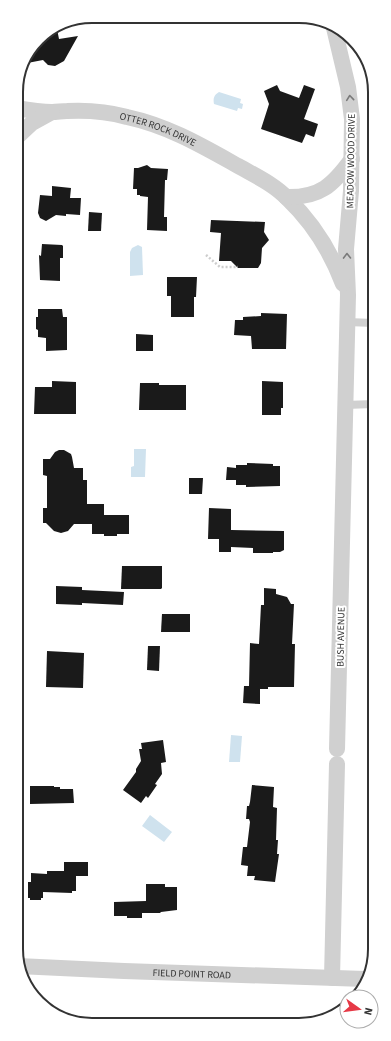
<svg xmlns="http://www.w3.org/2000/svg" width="391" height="1041" font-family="'Source Sans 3',sans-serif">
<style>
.water{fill:#cfe2ee}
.building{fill:#1a1a1a}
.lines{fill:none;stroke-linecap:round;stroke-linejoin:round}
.path{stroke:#cdcdcd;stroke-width:2.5;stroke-dasharray:2 2;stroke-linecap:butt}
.service{stroke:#d0d0d0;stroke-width:8}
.minor{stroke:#d0d0d0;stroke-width:16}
.oneway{stroke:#7a7a7a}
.labels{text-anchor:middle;stroke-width:4;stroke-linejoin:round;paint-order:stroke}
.street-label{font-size:10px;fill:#333;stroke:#fff}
.rim{fill:none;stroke:#333;stroke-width:2}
</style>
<rect width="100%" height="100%" fill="#fff"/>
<g class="water">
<path d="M219,92l22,7 -1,4 3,1 -1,5 -4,-1 -1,3 -23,-7c-1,-6 0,-9 5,-12z"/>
<path d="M138,245l4,2 1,28 -13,1v-24l2,-4z"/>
<path d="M134,449h12l-1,28h-14v-10l3,-1z"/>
<path d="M231,735l11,1 -2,26h-11z"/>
<path d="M150,815l22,17 -8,10 -22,-16z"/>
</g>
<g class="building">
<path d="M57,29l2,10 19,-3 -14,25 -9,5 -7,-1 -5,-5 -21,4 2,-6 18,-23z"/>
<path d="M277,85l3,6 19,7 5,-13 11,4 -11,30 14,5 -4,13 -8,-3 -4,9 -41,-14 8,-25 -5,-13z"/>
<path d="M147,165l4,3 17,1 -1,11h-2l-1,37h3v14l-20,-1 1,-33 -8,-1v-1h-3v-6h-4l1,-21h4z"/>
<path d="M52,186l19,2 -1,10h11l-1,17 -14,-1v2l-10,-1 -10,6 -6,-3 -2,-5 2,-18 12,1z"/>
<path d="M89,212l13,1 -1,18h-13z"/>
<path d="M211,220l54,2 -1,10 5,8 -7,8 -1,15 -3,5h-20l-7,-7h-12l2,-28 -11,-1z"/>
<path d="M42,244l20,1 1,1v12h-3v23l-20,-1 -1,-25 2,1z"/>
<path d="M167,277h30l-1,20h-2v20h-23v-21h-4z"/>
<path d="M38,309h24l1,8h4v33l-21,1v-13l-8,-1v-7l-2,-1v-12h2z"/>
<path d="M261,313l26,1 -1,35h-34l-1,-13 -17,-1 1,-15h8v-3l18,-1z"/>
<path d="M136,334l17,1v16h-17z"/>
<path d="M52,381l24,1v32h-42l1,-27h17z"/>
<path d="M262,381l21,1v26h-2v7h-19z"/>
<path d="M140,383h19v2h27v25h-47z"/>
<path d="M59,450h5l7,4 1,3 2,11h9v12h4v24h17v11h25v19h-12v2h-13v-2h-12v-10h-18l-6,7 -7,2 -7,-2 -8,-8h-3v-15h4v-32l-4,-1v-16h7l5,-7z"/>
<path d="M247,463l26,1v2h7v20l-34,1v-2h-10v-5h-10l1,-13 9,1v-3h11z"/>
<path d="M189,478h14l-1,16h-13z"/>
<path d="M209,508l22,1v21l53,1v19l-4,2h-7v1h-20v-5l-22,-1v5h-12v-13h-11z"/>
<path d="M122,566h40v22l-1,1h-40z"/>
<path d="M56,586l26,1v3l42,2 -1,13 -41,-2v2l-26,-1z"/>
<path d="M264,588l12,1v5l11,3 4,7h3l-2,40h3l-1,43h-26v2h-8v15l-17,-1 1,-17h5l1,-43 9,1 2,-39h3z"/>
<path d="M162,614h28v18h-29z"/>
<path d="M148,646h12l-1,25 -12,-1z"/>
<path d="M47,651l37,2 -1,35 -37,-1z"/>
<path d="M163,740l3,22 -5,1 1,11 -7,10 2,1 -9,13 -2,-2 -5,7 -18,-13 13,-18v-3l5,-8 -2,-12h3l-1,-6z"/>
<path d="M252,785l22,2 -1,20 4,1 -1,32h2l-1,14h2l-4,28 -21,-2 1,-4h-8l1,-10 -7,-1 2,-18h4l3,-25 -1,-3h-3l1,-13h2l1,-4z"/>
<path d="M30,786h24v1h6v2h13l1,14 -44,1z"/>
<path d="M64,862h24v14h-12v15h-4v2l-29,-1v6h-2v2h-11v-2h-2v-16h3v-9l16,1v-3h17z"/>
<path d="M146,884h19v3h12v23l-16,2 -1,1h-18v5h-15v-2h-13v-14l32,-1z"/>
</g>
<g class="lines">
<path class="path" d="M206,255l14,12h18"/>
<g class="service">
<path d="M347,322l27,1"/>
<path d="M345,405l29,-1"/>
</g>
<g class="minor">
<path d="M334,28l14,59 4,32 -1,72 -5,58 2,46 -11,454"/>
<path id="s1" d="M16,108c12,2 24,4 36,4 5,0 10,-1 15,-1 20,-1 42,1 60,6 42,9 77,30 113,50 16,9 35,18 48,32 25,24 43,53 55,85"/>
<path d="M16,138l16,-15 20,-11"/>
<path d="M286,197c34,1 47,-12 66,-38"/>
<path id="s2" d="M18,966l106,5 241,8"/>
<path d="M332,978l5,-214"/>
</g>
</g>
<defs><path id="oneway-chevron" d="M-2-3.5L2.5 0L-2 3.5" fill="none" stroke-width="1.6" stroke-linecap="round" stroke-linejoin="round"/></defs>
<g class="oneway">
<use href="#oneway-chevron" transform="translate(350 98) rotate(-96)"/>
<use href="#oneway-chevron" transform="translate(347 256) rotate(-91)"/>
</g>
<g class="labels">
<g class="street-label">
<text dy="4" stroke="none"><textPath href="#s1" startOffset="145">OTTER ROCK DRIVE</textPath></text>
<text transform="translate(350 161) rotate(-89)" y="4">MEADOW WOOD DRIVE</text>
<text transform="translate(340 637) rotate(-89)" y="4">BUSH AVENUE</text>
<text dy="4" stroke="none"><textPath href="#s2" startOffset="174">FIELD POINT ROAD</textPath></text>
</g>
</g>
<path d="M0 0H391V1041H0ZM92 23H299A69 69 0 0 1 368 92V949A69 69 0 0 1 299 1018H92A69 69 0 0 1 23 949V92A69 69 0 0 1 92 23Z" fill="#fff" fill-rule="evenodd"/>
<path class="rim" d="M92 23H299A69 69 0 0 1 368 92V949A69 69 0 0 1 299 1018H92A69 69 0 0 1 23 949V92A69 69 0 0 1 92 23Z"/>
<g transform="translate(359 1009) rotate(104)"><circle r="19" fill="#ffffff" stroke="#adadad"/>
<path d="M0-3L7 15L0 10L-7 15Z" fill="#e63946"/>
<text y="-6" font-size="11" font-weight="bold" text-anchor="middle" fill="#333333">N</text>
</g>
</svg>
